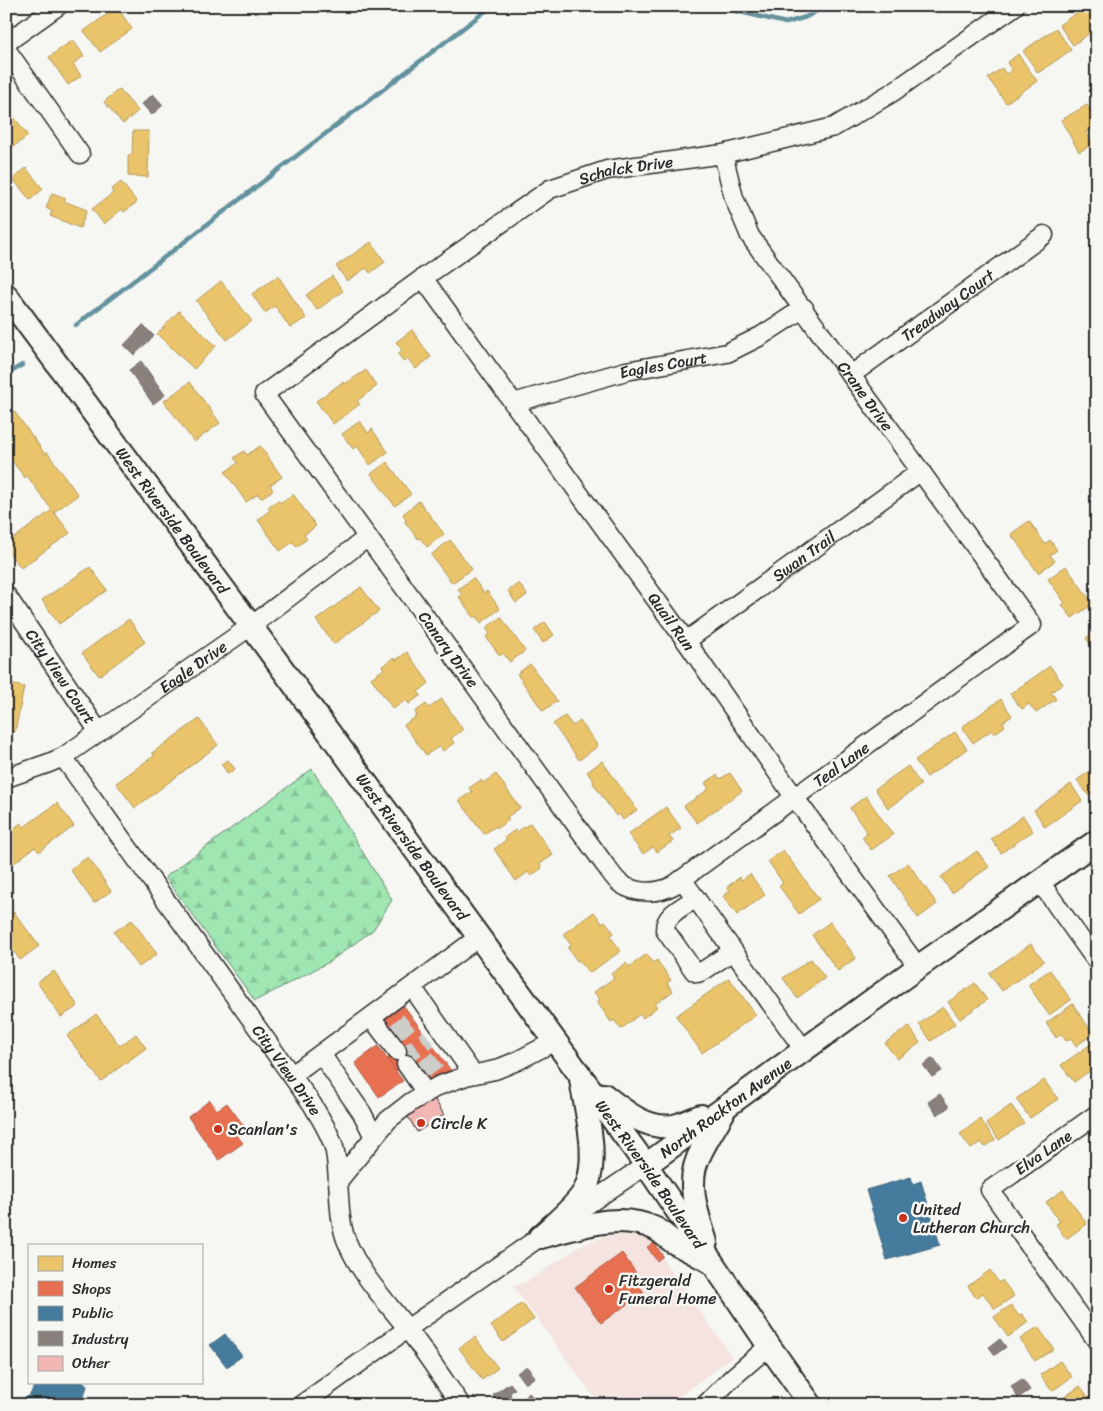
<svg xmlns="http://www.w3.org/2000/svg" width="1103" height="1411" font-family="Sriracha,sans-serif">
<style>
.built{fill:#f5e3df}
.forest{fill:url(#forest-firs);stroke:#65886f}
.homes{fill:#e9c46a;stroke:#b09657}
.shops{fill:#e76f51;stroke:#af5b46}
.public{fill:#457b9d;stroke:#3d637b}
.industry{fill:#8a817c;stroke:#6e6764}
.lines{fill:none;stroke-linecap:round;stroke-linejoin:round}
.stream{stroke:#64929e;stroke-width:4.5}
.building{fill:#f3b7b3;stroke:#2b2b2b}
.minor-tunnel{stroke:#cdcdca;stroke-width:18;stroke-dasharray:18 9;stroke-linecap:butt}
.minor-casing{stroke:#2b2b2b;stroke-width:21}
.major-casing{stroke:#2b2b2b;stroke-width:26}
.minor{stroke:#f6f6f2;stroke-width:18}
.major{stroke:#f6f6f2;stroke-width:22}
.poi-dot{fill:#c8321e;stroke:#f6f6f2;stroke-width:2}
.labels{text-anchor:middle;stroke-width:5;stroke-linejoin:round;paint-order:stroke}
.street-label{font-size:16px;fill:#2b2b2b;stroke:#f6f6f2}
.poi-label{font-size:16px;fill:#2b2b2b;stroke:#f6f6f2;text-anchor:start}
</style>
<defs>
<pattern id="forest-firs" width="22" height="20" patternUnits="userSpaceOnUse" patternTransform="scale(1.25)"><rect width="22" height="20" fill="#9fe6b3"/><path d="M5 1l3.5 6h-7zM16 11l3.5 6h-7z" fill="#89c59a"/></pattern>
</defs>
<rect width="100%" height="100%" fill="#f6f6f2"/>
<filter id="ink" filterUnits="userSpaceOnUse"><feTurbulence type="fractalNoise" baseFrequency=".02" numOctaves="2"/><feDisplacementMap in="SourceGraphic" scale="10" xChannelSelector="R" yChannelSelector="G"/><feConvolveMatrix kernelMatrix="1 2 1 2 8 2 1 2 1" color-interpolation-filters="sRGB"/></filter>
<g filter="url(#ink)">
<path class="built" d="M621,1234l27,4 84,119 -64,48h-68l-87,-119 14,-4 53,-36 23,-9z"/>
<path class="forest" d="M312,769l80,131 -19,30 -44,32 -74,39 -90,-124z"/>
<g class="homes">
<path d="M1086,6h8l3,3v19l-24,17 -14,-20z"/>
<path d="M117,7l15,22 -32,23 -16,-21z"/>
<path d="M1056,28l15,22 -33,23 -15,-22z"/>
<path d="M73,40l11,16 -11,8 8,12 -13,9 -19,-28z"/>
<path d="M1018,54l19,27 -31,22 -18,-25 14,-10 4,6 6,-4 -5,-7z"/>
<path d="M119,89l19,22 -15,13 -19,-22z"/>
<path d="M1087,105l10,16v5l-11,6 7,12 -14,8 -18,-32z"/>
<path d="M11,113l17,23 -22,16v-35z"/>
<path d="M133,131h16l-1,46 -20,-1v-21h4z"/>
<path d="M26,168l17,21 -13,11 -17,-21z"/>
<path d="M121,182l16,20 -13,10 -2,-3 -18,15 -12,-15 21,-16 -2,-3z"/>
<path d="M52,193l14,5 -2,3 23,9 -7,18 -30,-12 2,-5 -6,-3z"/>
<path d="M371,242l14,20 -15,11 -4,-5 -19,13 -11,-15z"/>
<path d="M278,276l28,42 -16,10 -15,-22 -10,7 -13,-19z"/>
<path d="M332,276l11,15 -26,19 -11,-15z"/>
<path d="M221,281l31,40 -25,19 -31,-39z"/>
<path d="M179,311l37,35 -22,23 -37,-35z"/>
<path d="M412,330l19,27 -15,12 -8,-10 -4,3 -6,-8 4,-4 -6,-8z"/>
<path d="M366,370l11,16 -20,15 3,3 -27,20 -17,-23 27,-19 2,2z"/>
<path d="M190,382l30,41 -26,19 -30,-41z"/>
<path d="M14,411l31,43 2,-2 31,43 -24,17 16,21 -49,35 -15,-19v-5l46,-34 -25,-34 -2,2 -19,-25v-36z"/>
<path d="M360,421l8,12 4,-4 16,23 -18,13 -13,-19 -4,3 -11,-15z"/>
<path d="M260,446l22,31 -12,8 3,5 -12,8 -3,-4 -12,8 -21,-30 13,-9 -4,-5 10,-7 3,4z"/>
<path d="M387,462l24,32 -16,12 -24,-32z"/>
<path d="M293,494l23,32 -12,9 3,4 -11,8 -3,-5 -13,9 -22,-31 12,-10 -2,-3 10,-7 2,3z"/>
<path d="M419,501l25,33 -17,13 -7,-9 -2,1 -13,-17 1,-2 -3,-6z"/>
<path d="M1029,521l16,23 5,-4 7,10 -7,5 5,6 -17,12 -27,-39z"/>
<path d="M450,540l22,29 -20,14 -21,-28z"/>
<path d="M1066,566l27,38 -21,14 -10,-13 3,-2 -17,-24z"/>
<path d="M90,567l17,23 -48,34 -17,-24z"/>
<path d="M473,578l11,15 3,-2 13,18 -19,14 -5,-7 -3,1 -14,-20 3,-2 -4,-6z"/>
<path d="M519,583l8,12 -11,8 -8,-12z"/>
<path d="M361,587l18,24 -45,33 -18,-24z"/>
<path d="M501,617l24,34 -15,11 -7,-9 -3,3 -14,-19 4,-3 -4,-6z"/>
<path d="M129,619l16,23 -46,34 -17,-23z"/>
<path d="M545,622l9,13 -11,8 -9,-13z"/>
<path d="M1097,630v24l-11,-16z"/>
<path d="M407,652l22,31 -11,9 3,3 -12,9 -3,-4 -13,9 -22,-31 13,-9 -2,-3 12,-8 2,2z"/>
<path d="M530,664l27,37 -14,10 -26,-37z"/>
<path d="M1050,666l13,18 -12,8 5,7 -20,14 -7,-9 -7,5 -12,-15z"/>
<path d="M6,683l18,4 -9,45 -9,-2z"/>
<path d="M442,699l21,31 -12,8 3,5 -11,8 -3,-5 -14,9 -22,-30 13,-9 -2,-4 11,-8 3,4z"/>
<path d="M1001,699l11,17 -9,6 2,4 -11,8 -2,-4 -19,13 -11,-16z"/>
<path d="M565,716l8,10 7,-5 18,25 -19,14 -26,-36z"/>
<path d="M199,719l19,26 -83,63 -19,-25 39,-28 -3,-2z"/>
<path d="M955,732l12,17 -40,28 -12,-17z"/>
<path d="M228,760l7,9 -7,5 -7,-10z"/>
<path d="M602,761l35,49 -14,10 -4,-6 -3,2 -23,-33 1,-1 -7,-10z"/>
<path d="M908,766l13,19 -33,23 -13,-19z"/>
<path d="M1097,766v24l-8,6 -12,-16z"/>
<path d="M730,773l12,18 -45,32 -13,-17 25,-17 -4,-6 12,-8 3,4z"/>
<path d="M496,774l24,34 -13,9 2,3 -12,8 -1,-2 -12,8 -25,-34 13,-8 -3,-4 12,-8 2,3z"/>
<path d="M1071,784l11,17 -37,26 -11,-17z"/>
<path d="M866,796l27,39 -22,15 -9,-13 5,-4 -17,-25z"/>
<path d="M57,803l17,23 -35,26 -4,-5 -29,22v-35l15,-11 3,4z"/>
<path d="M666,807l15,21 -12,8 4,5 -16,11 -4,-5 -10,7 -15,-20z"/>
<path d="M1023,816l10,15 -32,22 -10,-14z"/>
<path d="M530,823l23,32 -13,9 2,4 -11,8 -3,-4 -12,9 -22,-32 12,-9 -2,-2 11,-8 2,2z"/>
<path d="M783,850l36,49 -20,15 -20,-28 4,-3 -15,-22z"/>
<path d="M977,851l12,16 -37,26 -11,-16z"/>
<path d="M88,857l23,34 -17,12 -24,-34z"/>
<path d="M908,863l29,41 -19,14 -28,-42z"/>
<path d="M750,874l15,21 -28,20 -14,-19 7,-5 -3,-4 13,-10 2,3z"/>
<path d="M14,912l25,34 -19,14 -14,-19v-23z"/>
<path d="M594,912l8,11 3,-2 9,12 -4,3 11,15 -32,22 -10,-13 -2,1 -9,-13 3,-3 -8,-11z"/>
<path d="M132,920l25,34 -18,13 -25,-35z"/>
<path d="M830,922l26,36 -18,13 -26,-36z"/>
<path d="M1031,944l13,17 -42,30 -13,-18z"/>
<path d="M647,954l6,9 4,-3 14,20 -4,3 6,8 -18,13 2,3 -14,11 -3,-4 -19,15 -7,-9 -3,2 -14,-20 3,-2 -6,-8 20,-14 -3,-4 15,-11 3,4z"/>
<path d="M811,959l14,19 -28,20 -14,-20z"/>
<path d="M1050,970l21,30 -22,15 -21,-30z"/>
<path d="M54,971l24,35 -17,11 -24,-35z"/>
<path d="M729,978l27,37 -54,38 -26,-37z"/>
<path d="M975,983l12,17 -27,19 -12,-17z"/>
<path d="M1073,1004l20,30 -17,12 -5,-8 -5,3 -5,-7 -5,4 -10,-15z"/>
<path d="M943,1007l12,17 -24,17 -12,-17z"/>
<path d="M96,1014l24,32 16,-12 10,14 -45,33 -34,-45z"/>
<path d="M909,1026l11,17 -23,16 -12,-16z"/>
<path d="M1097,1040v31l-4,2 -2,-3 -17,12 -13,-17z"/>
<path d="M1044,1080l14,19 -28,19 -14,-19z"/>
<path d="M1011,1105l13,18 -25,17 -13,-17z"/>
<path d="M980,1119l15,21 -10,7 -4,-5 -10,7 -11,-15z"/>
<path d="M1063,1190l24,34 -21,15 -10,-15 4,-2 -14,-20z"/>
<path d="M990,1270l9,13 3,-3 12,16 -19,13 -12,-16 -7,5 -8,-12z"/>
<path d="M522,1303l12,16 -31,23 -12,-16z"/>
<path d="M1011,1305l8,11 3,-2 6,8 -20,15 -14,-20z"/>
<path d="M1038,1327l16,22 -19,12 -15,-22z"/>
<path d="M475,1337l23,31 -16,12 -23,-32z"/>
<path d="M1060,1361l12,16 -20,14 -12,-16z"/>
<path d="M1080,1386l12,16 -4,3h-27l-2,-4z"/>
</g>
<g class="shops">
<path d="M404,1006l48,66 -19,13 -19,-27 -18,13 -9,-12 18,-13 -20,-27z"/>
<path d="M378,1046l25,35 -24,16 -24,-34z"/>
<path d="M210,1100l7,10 10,-7 17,23 -9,7 8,10 -24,17 -31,-43z"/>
<path d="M654,1243l9,13 -6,5 -10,-14z"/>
<path d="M622,1253l19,27 -4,3 7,9 -43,31 -26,-36z"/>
</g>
<g class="public">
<path d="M911,1177l2,7 8,-3 19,64 -53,15 -21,-70z"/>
<path d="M225,1334l17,22 -15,11 -17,-22z"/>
<path d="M36,1382h48l3,4 -6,19h-64l13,-10z"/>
</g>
<g class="industry">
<path d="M153,94l10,11 -11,10 -10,-11z"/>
<path d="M143,325l11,11 -20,19 -10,-10z"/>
<path d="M141,361l24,34 -12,9 -24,-34z"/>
<path d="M933,1058l9,13 -10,6 -9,-12z"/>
<path d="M940,1094l9,13 -12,8 -9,-13z"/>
<path d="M1000,1339l6,8 -11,8 -6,-8z"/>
<path d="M527,1366l8,11 -10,7 -8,-11z"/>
<path d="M1022,1379l8,11 -12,8 -7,-12z"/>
<path d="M510,1383l5,6 -5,4 1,4 -11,8 -7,-10z"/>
<path d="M529,1393l13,12h-23z"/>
</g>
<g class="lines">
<g class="stream">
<path d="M716,6l70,17 20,-6 20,-11"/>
<path d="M76,325l416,-319"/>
<path d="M6,375l16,-10"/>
</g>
</g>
<path class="building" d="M434,1098l10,17 -27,17 -10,-17z"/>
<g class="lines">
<g class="minor-tunnel">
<path d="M395,1033l18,-15"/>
<path d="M402,1058l27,-20"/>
<path d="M423,1070l18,-13"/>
</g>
<g class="minor-casing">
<g id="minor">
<path d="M6,43l52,-37"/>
<path d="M6,49l74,105"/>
<path id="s1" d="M723,154l11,44 16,38 282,389 -358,260c-16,9 -38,9 -53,-1 -7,-5 -11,-13 -16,-19l-341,-471 159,-116 127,-89 57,-19 116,-16 111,-27 59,-35 122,-86"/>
<path id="s2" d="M423,278l263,363 109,157 123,169"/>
<path id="s3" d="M851,375l193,-140"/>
<path id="s4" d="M513,403l113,-32 101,-18 34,-17 43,-28"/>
<path id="s5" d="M6,595l93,137"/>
<path id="s6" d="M686,641l235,-170"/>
<path id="s7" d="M63,757l249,347c8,14 20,31 23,48 5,26 2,68 12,90 13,32 38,58 59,85 19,25 37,52 55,78"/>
<path id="s8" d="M6,778l43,-15 14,-6 188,-131 117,-89"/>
<path d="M682,879l122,171"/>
<path d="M1040,882l57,80"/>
<path d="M696,898c-11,8 -32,16 -31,32l29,41 4,2 5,-2 30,-20"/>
<path d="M412,987l61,87"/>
<path d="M371,1017l26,34"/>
<path d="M321,1054l41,59 12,24"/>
<path d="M406,1064l20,29"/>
<path d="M292,1075l187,-138"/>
<path d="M1097,1114l-107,76 107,151"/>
<path d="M339,1180l49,-60 23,-18 27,-16 28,-10 29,-6 22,-9 38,-20"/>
<path d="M572,1215l74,-50"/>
<path d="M301,1405l106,-76 143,-99"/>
<path d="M705,1405l28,-28 36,-31"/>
</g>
</g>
<g class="major-casing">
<g id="major">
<path id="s9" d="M6,295l245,331 395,539 123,181 42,59"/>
<path d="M604,1095c20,16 43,35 70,31 9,-2 18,-7 27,-10"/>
<path id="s10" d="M646,1165l272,-198 179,-126"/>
<path d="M540,1237c38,-9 78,-26 116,-8 7,4 12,10 19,14 11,6 23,12 34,18"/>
<path d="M540,1237c13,-13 36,-30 45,-47 15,-31 1,-78 -4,-111"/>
<path d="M706,1242c-8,-26 -20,-57 -8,-84 7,-16 17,-31 25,-45"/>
</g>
</g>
<use href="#minor" class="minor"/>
<use href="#major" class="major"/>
</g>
</g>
<g class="poi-dot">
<circle cx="421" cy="1123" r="5"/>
<circle cx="218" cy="1129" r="5"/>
<circle cx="903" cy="1218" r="5"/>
<circle cx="609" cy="1289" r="5"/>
</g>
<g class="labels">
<g class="street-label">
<text dy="6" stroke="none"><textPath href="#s1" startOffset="2102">Schalck Drive</textPath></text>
<text dy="6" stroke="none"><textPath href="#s3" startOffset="119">Treadway Court</textPath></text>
<text dy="6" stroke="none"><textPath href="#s4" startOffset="155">Eagles Court</textPath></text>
<text dy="6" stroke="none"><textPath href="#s1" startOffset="284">Crane Drive</textPath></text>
<text dy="6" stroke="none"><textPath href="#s9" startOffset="280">West Riverside Boulevard</textPath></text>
<text dy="6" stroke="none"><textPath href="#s6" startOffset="145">Swan Trail</textPath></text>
<text dy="6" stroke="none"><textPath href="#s2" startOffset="424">Quail Run</textPath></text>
<text transform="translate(449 649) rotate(54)" y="6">Canary Drive</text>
<text dy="6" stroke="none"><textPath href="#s8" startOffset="219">Eagle Drive</textPath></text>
<text dy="6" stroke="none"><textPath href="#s5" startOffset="98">City View Court</textPath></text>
<text transform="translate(841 764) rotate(-36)" y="6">Teal Lane</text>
<text dy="6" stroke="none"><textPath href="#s9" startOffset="685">West Riverside Boulevard</textPath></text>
<text dy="6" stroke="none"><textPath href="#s7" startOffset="385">City View Drive</textPath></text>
<text dy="6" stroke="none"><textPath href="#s10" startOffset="98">North Rockton Avenue</textPath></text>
<text transform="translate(1043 1152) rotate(-35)" y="6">Elva Lane</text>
<text dy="6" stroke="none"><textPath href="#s9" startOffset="1090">West Riverside Boulevard</textPath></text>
</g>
<g class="poi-label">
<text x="431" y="1129">Circle K</text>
<text x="228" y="1135">Scanlan's</text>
<text x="913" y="1215">United<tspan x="913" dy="18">Lutheran Church</tspan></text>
<text x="619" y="1286">Fitzgerald<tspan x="619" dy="18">Funeral Home</tspan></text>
</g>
</g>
<rect width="1103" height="1411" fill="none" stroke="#f6f6f2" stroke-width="25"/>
<rect x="12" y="12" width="1078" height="1386" fill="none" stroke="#2b2b2b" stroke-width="2" filter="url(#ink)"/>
<rect x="28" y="1244" width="175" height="140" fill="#f6f6f2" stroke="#a5a5a2"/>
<rect x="38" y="1256" width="25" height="15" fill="#e9c46a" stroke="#a5a5a2"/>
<text x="72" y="1268" font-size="15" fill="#2b2b2b">Homes</text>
<rect x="38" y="1281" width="25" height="15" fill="#e76f51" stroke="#a5a5a2"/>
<text x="72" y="1294" font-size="15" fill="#2b2b2b">Shops</text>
<rect x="38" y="1306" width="25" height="15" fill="#457b9d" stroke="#a5a5a2"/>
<text x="72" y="1318" font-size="15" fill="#2b2b2b">Public</text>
<rect x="38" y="1331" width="25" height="15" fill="#8a817c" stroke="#a5a5a2"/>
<text x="72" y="1344" font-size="15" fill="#2b2b2b">Industry</text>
<rect x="38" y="1356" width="25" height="15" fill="#f3b7b3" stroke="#a5a5a2"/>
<text x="72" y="1368" font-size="15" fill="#2b2b2b">Other</text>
</svg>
